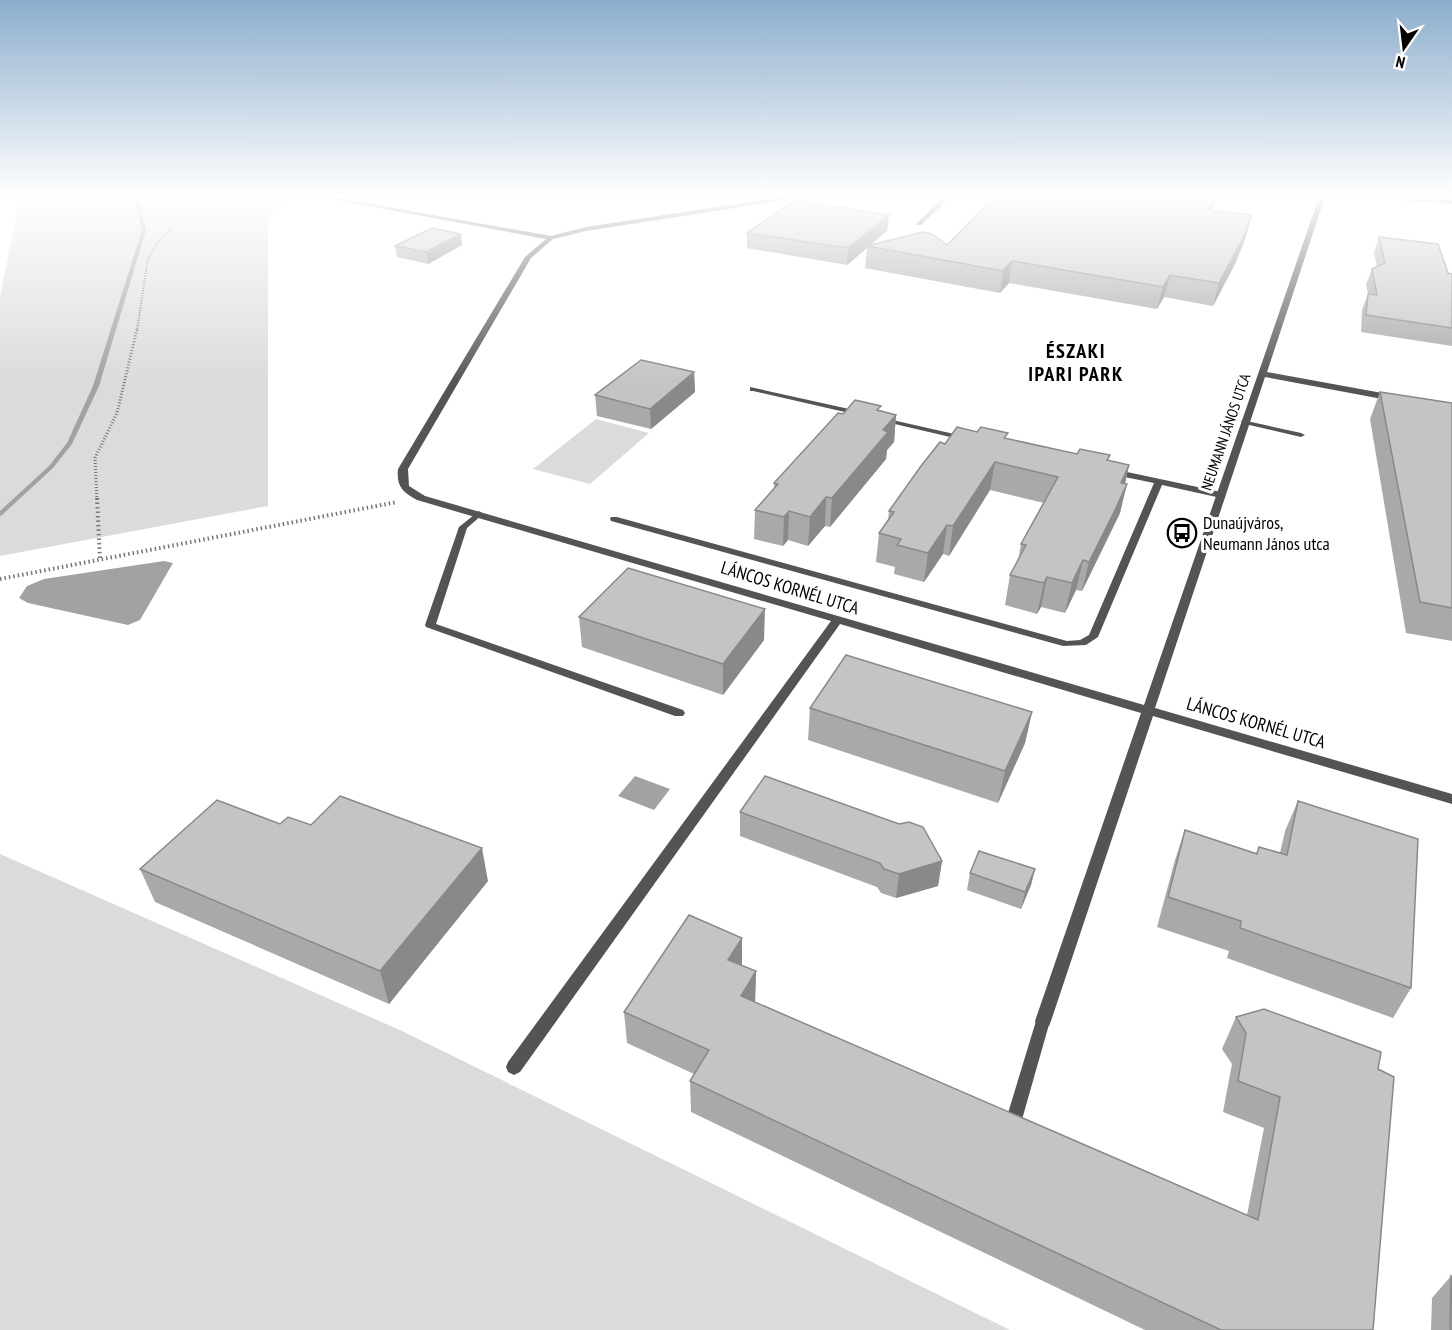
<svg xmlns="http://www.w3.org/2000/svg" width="1452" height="1330" font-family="'PT Sans Narrow',sans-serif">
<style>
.green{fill:#dbdbdb}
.water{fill:#a2a2a2}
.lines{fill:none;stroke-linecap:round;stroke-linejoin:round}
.stream{fill:#a2a2a2;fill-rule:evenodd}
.path-far2{stroke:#767676;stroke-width:2;stroke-dasharray:1 1.5;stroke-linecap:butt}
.path-far1{stroke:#767676;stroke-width:3;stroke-dasharray:1 2;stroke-linecap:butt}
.path{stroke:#767676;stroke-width:4;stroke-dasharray:1.5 3;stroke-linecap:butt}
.service{fill:#545454;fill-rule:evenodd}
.minor{fill:#545454;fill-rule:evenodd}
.wall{fill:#a9a9a9}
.shaded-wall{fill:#898989}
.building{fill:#c4c4c4;stroke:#898989;stroke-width:1.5}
.labels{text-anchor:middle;stroke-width:6;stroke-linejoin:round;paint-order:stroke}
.far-street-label{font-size:15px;fill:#000;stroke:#fff}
.poi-label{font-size:18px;fill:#000;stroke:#fff;text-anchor:start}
.street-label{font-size:18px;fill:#000;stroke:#fff}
.far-district-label{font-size:20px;font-weight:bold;letter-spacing:1.5px;fill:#000;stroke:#fff}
</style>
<rect width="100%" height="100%" fill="#fff"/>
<g class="green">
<path d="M11,197h287l-30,17v292l-268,50v-259l18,-91z"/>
<path d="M596,419l53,14 -59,51 -57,-15z"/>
<path d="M0,854l402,177 608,299h-1010z"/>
</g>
<g class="water">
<path d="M164,561l9,2 -33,57 -12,5 -100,-22 -9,-5 8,-12 17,-7z"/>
<path d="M635,776l35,13 -16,21 -36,-14z"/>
</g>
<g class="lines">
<path class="stream" d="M134,197h4l8,33 -47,156 -27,58 -19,24 -51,47 -2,1v-5l49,-45 18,-23 26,-57 49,-156z"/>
<path class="path-far2" d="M137,331l11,-73 10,-16 14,-14"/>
<path class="path-far1" d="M97,500l-2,-42 22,-45 20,-84"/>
<g class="path">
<path d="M97,498l3,61"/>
<path d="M0,579l397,-77"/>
</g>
<g class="service">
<path d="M944,197h6l-29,28h-4v-2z"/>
<path d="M750,387l108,24 4,2 -4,2 -105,-24h-3z"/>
<path d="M879,417l84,19 4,2 -4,2 -81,-19 -4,-2z"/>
<path d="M1242,420l59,13 4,2 -4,2 -56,-13 -4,-2z"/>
<path d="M1113,469l108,23 4,3 -4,3 -59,-13 -64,152 -12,8 -23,1 -452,-125 -1,-2 1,-2h6l450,124 13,-1 9,-5 65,-152 -44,-9 -1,-2z"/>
<path d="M479,511l4,3 -16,14 -31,96 247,86 2,3 -2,3h-8l-249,-89 -1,-2 34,-98z"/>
<path d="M1043,1015l5,2 2,4 -29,102 -3,5 -5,2 -5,-2 -3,-5 31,-102 2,-4z"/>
</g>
<g class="minor">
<path d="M320,197h12l219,39 35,-9 196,-30h14l-3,2 -207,32 -33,8 -22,19 -123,211 1,17 16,10 719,209 175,-508h6l-58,175 126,23 4,3 -4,3 -128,-24 -110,331 297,86v10l-299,-88 -102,305 -2,5 -6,2 -6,-2 -2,-5 106,-308 -301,-89 -320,448 -6,3 -6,-3 -2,-5 2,-5 323,-441 -414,-121c-14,-7 -21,-14 -19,-31l127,-212 21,-18z"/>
<path d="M1379,197l73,3v4l-70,-5z"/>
</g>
</g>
<g class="wall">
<path d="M1216,197l-3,13 39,5 -6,21 -10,26 -23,44 -49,-9 -7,12 -148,-26 -9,10 -135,-25 2,-20 -20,17 -100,-17v-15l142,-18 -2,16 -17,14h77z"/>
<path d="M1379,237l69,36 4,1v72l-91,-14 1,-22 6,-16 -2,-10 6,-15 5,-3 -3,-13z"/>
<path d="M462,245l-34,19 -31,-7 -2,-11z"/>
<path d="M694,372l1,20 -44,37 -54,-13 -2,-21z"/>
<path d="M1380,392l72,11v238l-46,-8 -36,-214z"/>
<path d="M880,411l16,4 -2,27 -7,8 -1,9 -56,68 -5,-1 -17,20 -20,-6 -5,6 -29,-7 1,-29 19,-21v-6z"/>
<path d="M1007,439l122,26 -4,19 -5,29 -38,78 -6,-1 -11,23 -24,-6 -4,7 -32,-9 5,-30 8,-14 3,-17 23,-41 -54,-13 -41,66 -6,-2 -19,28 -30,-8 1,-7 -19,-5 3,-29 9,-12 1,-10 56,-67z"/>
<path d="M579,617l185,23 -41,55 -141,-48z"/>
<path d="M810,708l222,4 -7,31 -27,60 -190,-63z"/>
<path d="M1298,801l113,187 -18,30 -166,-60 2,-7 -72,-24 18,-67 10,-30 71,23 3,-6 21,6 5,-22z"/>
<path d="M740,812l202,49 -4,25 -42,12 -15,-5 -4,-6 -137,-51z"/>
<path d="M280,824l31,1 177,56 -99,123 -234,-102 -15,-33z"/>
<path d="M1035,869l-4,16 -10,24 -54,-19 3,-17z"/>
<path d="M742,938v27l14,6 -1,31 492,213 17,-87 -41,-16 9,-48 -10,-15 14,-32 142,52 -5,261h-228l-454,-218 -1,-31 4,-7 -67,-31 -3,-31z"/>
<path d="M1451,1276l1,54h-21l1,-32z"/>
</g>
<g class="shaded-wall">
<path d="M1216,197l-5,20 -3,-7z"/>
<path d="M889,215l-2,16 -19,16 -1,-1v2l-20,17 1,-17z"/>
<path d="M1252,215l-6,21 -10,26 -23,44 6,-23z"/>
<path d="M461,234l1,11 -34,19 -2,-12z"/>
<path d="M1012,261l-3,22 -9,10 3,-22z"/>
<path d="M1170,275l-6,22 -7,12 6,-22z"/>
<path d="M694,372l1,20 -44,37 -1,-20z"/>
<path d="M896,415l-2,27 -7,8 -1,9 -56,68 2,-29 51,-68z"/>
<path d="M995,462l-5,28 -41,66 4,-30z"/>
<path d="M1129,465l-6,28 -2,-10z"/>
<path d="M1127,484l-7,29 -38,78 7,-29z"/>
<path d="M826,497l-1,29 -17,20 2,-29z"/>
<path d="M789,511l-1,29 -5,6 1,-29z"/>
<path d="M947,525l-4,29 -19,28 4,-29z"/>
<path d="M1083,560l-7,30 -11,23 7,-30z"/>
<path d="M1047,577l-6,30 -4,7 7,-31z"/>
<path d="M765,609l-1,31 -41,55v-31z"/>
<path d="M1032,712l-7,31 -27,60 7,-32z"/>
<path d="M482,848l6,33 -99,123 -9,-33z"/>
<path d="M942,861l-4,25 -42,12 3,-24z"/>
<path d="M1035,869l-4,16 -10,24 4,-17z"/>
<path d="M742,938v31l-14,-9z"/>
<path d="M756,971l-1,32 -14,-7z"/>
</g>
<g class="building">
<path d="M995,197h221l-8,13 44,5 -10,25 -23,43 -49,-8 -7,12 -151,-26 -9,10 -136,-25 55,-14 10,2 15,11z"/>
<path d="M795,200l94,15 -41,33 -101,-15z"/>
<path d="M432,228l29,6 -35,18 -31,-6z"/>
<path d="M1379,237l59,7 10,29 4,1v54l-86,-13 2,-21 9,1 -5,-26 13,-6z"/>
<path d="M641,360l53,12 -44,37 -55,-14z"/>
<path d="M1380,392l72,11v205l-32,-6z"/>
<path d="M855,400l26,6 -4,4 19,5 -13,15 5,2 -56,66 -6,-1 -16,20 -21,-6 -5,6 -29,-7 23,-26 -4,-1 64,-70 5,1z"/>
<path d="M957,427l20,5 4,-5 27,6 -4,5 73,16 3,-5 30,6 -3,5 22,5 -8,18 6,1 -13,28 -25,50 -6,-2 -11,23 -25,-6 -3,6 -34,-8 16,-30 -5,-1 37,-67 -63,-15 -42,64 -6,-1 -19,28 -31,-8 4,-6 -22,-6 15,-21 -5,-1 32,-45 19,-24 5,2z"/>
<path d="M628,568l137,41 -42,55 -144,-47z"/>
<path d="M846,655l186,57 -27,59 -195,-63z"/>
<path d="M765,776l134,48 10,-2 14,5 19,34 -43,13 -15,-5 -4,-6 -140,-51z"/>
<path d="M340,796l142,52 -102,123 -240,-102 77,-69 63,24 8,-7 23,8z"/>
<path d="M1298,801l120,38 -7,149 -171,-60 1,-7 -73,-24 17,-67 72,24 2,-7 28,8z"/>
<path d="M979,851l56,18 -10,23 -55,-19z"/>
<path d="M689,915l53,23 -14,22 28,11 -15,25 517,224 22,-123 -42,-16 8,-48 -10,-16 28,-8 117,43 -3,17 16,8 -21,253h-152l-531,-249 19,-31 -85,-38z"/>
<path d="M1451,1276l1,1v53h-2z"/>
</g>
<linearGradient id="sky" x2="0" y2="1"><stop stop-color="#8cadcc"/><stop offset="0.51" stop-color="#fff"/><stop offset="1" stop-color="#fff" stop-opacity="0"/></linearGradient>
<rect width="1452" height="383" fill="url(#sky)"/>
<defs>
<g id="bus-ring" transform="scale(1.5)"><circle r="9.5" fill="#fff" stroke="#000" stroke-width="1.5"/><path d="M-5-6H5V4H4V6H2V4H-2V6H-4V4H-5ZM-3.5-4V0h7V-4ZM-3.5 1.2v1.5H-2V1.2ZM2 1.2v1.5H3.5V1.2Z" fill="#000"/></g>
</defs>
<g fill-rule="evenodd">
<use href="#bus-ring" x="1182" y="533"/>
</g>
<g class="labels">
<g class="far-street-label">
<text transform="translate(1226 432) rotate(-71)" y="5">NEUMANN JÁNOS UTCA</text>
</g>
<g class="poi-label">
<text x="1203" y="529">Dunaújváros,<tspan x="1203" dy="21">Neumann János utca</tspan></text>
</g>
<g class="street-label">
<text transform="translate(790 588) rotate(17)" y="6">LÁNCOS KORNÉL UTCA</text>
<text transform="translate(1256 723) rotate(16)" y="6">LÁNCOS KORNÉL UTCA</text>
</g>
<g class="far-district-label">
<text x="1076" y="358">ÉSZAKI<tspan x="1076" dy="23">IPARI PARK</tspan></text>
</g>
</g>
<g transform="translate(1404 48) rotate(194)" stroke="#ffffff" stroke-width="4.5" paint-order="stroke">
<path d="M0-4.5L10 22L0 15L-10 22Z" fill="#000000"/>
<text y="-9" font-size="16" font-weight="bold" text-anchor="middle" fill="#000000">N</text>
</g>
</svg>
